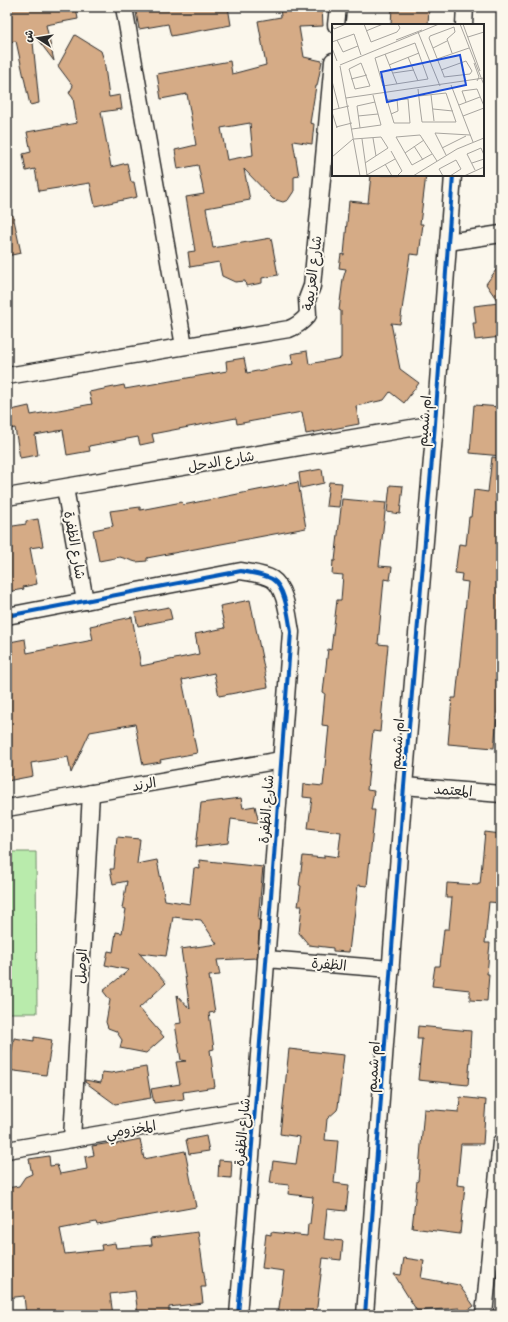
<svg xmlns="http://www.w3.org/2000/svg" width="508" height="1322" font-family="'Indie Flower','Playpen Sans Arabic',sans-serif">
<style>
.green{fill:#b9ebac;stroke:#728b6c}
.building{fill:#d5ab86;stroke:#2b2b2b;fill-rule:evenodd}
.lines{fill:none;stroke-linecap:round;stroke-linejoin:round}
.minor-casing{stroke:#2b2b2b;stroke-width:19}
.minor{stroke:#fbf7ec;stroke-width:16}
.cycleway-casing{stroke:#fbf7ec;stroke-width:6}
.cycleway{stroke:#0057b8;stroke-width:4}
.labels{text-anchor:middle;stroke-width:4;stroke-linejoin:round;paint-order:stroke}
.street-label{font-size:14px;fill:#2b2b2b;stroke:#fbf7ec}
.inset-road{fill:none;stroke:#a8a59f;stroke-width:1}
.view{fill:#1d4ed8;fill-opacity:0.15;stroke:#1d4ed8;stroke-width:2}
.inset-edge{fill:none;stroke:#2b2b2b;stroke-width:2}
</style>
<rect width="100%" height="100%" fill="#fbf7ec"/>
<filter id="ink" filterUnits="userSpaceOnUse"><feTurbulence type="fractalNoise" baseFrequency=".025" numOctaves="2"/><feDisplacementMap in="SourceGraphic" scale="8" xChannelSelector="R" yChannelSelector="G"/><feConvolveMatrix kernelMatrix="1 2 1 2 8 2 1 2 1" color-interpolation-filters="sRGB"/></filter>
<g filter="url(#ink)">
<path class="green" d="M7,852h29l1,161h-30z"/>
<g class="building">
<path d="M7,7h69l2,12 -32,6 8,36 -22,-29 7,71 -9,2 -14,-64 -9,1z"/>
<path d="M135,7h93l3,18 -60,11 -3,-12 -29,5z"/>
<path d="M280,7h42l1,19 -24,1 5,30 18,4 -5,25h-1l-6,37 4,1 -2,20 -19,-3 6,35 -5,1v14l-6,9 -5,2 -10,-3 -29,-30 6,31 -44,8 7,40 58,-10 7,37 -16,3v5l-16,3 -1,-5 -10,1 -13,-6 -3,-14 -29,5 -2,-15 7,-1 -9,-54 18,-3 -6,-29 -20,4 -3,-19 21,-5 -9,-51 -26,5 -4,-25 73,-13 2,13 34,-9 -8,-44 23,-4zM250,123l3,32 -26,5 -6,-32z"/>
<path d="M392,7h37l-1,18h-37z"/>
<path d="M75,35l26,16 3,9 5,37 11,-2 2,14 -21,3 10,55 16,-4 4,19h3l3,15 -42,9 -5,-23 -51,8 -4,-22 -9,2 -3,-17 8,-2 -4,-20 50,-9 -4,-25 -4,-5 4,-7 -15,-20z"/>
<path d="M371,175h55l-6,49h3l-4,31 -9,-1 -10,70 -9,-1 9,46 19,14 -15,20 -14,-11 -6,8 -28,6 3,18 -53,10 -4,-22 -65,12 -1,-6 -84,16 2,8 -14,3 -2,-8 -49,9 1,5 -23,4 -4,-25 -28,5 3,20 -18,3 -5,-30 -5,1 -3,-18 22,-5 2,9 61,-11 -3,-12 35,-7 1,4 102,-18 -1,-10 18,-3 3,15 46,-9 -2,-10 16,-3 2,13 32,-6v-47l-2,-1 4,-31 3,-10 -7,-1 2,-14 3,1 5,-54 19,2z"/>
<path d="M7,215h6l8,38 -14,3z"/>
<path d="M501,263v74l-26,3 -2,-17h3l-2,-17 25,-3 -13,-19z"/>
<path d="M474,405l27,2v49l-31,-3z"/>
<path d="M492,457l9,1v133l-2,15h2v91h-2l-5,51 -46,-4 4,-46h4l12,-116 -7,-1 1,-7 -7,-1 4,-29 7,1 3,-28h2l3,-27 14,2z"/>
<path d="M322,469l2,14 -23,5 -2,-15z"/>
<path d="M298,482l8,46 -159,30v3l-11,1 -16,-5 -21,4 -6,-31 20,-4 -3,-15 30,-4v3l42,-8 1,3z"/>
<path d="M329,482l13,1 -3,24 -13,-1z"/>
<path d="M390,485l13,1 -3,28 -13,-2z"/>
<path d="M342,499l44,4 -7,63 13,1 -2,13 -6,-1 -6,65 10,1 -8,87 -7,-1 -6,59 7,1 -3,19h4l-8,76 -9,-1 -5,42 -1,-1 -3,26 -16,-1v-3l-24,-3 -10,-12 3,-27h-4l3,-20 -2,-1 4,-29 21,2v-3l14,2 3,-25 -33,-4 4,-30 -9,-1 1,-13 19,2 6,-60 -7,-1 3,-32h-2l5,-44 3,1 6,-50h4l2,-25 -11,-1 1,-13h2z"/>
<path d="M38,519l5,27 -13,2 7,36 -14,3 1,2 -17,3v-65l19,-3v-3z"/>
<path d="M250,600l18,87 -49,9 -5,-23 -32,7 15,73 -37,7 1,2 -18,3 -8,-41 -45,8 -19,41 -3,-16 -37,6 2,13 -26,5v-128l5,-1 -2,-10 15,-3 2,14 66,-13 -3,-14 42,-9 9,49 58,-12 -4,-20 30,-6 -5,-22z"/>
<path d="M169,607l3,12 -34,7 -3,-13z"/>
<path d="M241,798l2,10 12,-2 4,17 -28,-4 -3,24 -32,4 5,-44z"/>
<path d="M485,832l16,2v69l-12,-1 -4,41h5l-3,31h2l-2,27 -17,-1v-10l-38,-4 3,-20h5l4,-37h5l3,-31h-6l1,-15 31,2v-1h2z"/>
<path d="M117,837l23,2 -3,25 20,-4 8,40 25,4 4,-36 6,1 -1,-9 64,7 -5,53h2l-3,38 -40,2 3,15 -11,1 6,36 -6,1 5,36 -4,1 5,37 -32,5 1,7 -30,4 -3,-14 29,-5 -4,-22 10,-1 -5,-1 -6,-36 6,-1 -4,-28 13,14 -9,-60 36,-5 -16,-24 -28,-3 -7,39 -27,-3 27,30 -27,25 25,29 -18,16 -26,-5 2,-8 -6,-9 -8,-3 -2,-6 4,-22 -7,-9 26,-21 -24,-5 3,-14 5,1 3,-20 6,1 4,-24 -4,-1 5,-27 -14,3 -3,-15h4z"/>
<path d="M418,1026l53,5 -1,16h1l-3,38 -50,-5 4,-41h-5z"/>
<path d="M34,1037l18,3 -6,35 -39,-5v-13h4l3,-19 20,3z"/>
<path d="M289,1049l55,6 -6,52 -1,3 -10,9 -2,21 13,1 -4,42 15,2 -3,26 -19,-2 -3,29v1l19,2 -2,19 -18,-2 -7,57h-38l6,-44 -22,-3 4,-34 5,1v-3l36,4 1,-12h2l3,-27 -25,-3 1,-9 -19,-2 3,-22 23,3 4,-27 -20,-3z"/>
<path d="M146,1067l5,31 -36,6 -30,-22v-2l16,3 1,-11 9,1z"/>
<path d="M460,1097l26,3 -3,44h-22l-4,41 8,1 -5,48 -48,-6 5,-47h1l6,-72 35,3z"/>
<path d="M206,1136l3,15 -20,3 -3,-14z"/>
<path d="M140,1139l4,20 41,-8 11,56 -99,18 -1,-3 -36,7 5,25 37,-4 -1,-5 14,-2 1,5 36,-3 -1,-7 47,-6 8,55h-5l2,16 -34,4v8h-31l-3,-24 -25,3 3,21h-51l-1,-4 -35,4 -2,-19 -17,2v-110l12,-2 6,-9 7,-3 -3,-15 20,-3 1,10 7,-1 3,9 27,-5 -2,-12 9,-2 -2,-9 19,-3v2z"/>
<path d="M219,1160l13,1 -1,17 -13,-1z"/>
<path d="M404,1258l20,3 -3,17 38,7 15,21 -11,8 -4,-6 -42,3 -23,-37 7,1z"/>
</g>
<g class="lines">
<g class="minor-casing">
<g id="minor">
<path d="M124,7l60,339"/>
<path d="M336,25l2,-18"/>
<path d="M464,25l1,-18"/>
<path d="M448,242l53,-8"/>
<path d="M7,376l282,-47c8,-3 13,-7 19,-14l-1,-16 5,-13 21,-225"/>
<path d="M65,488l20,113"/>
<path d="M7,497l428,-73"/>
<path d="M7,616l234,-45c9,2 22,3 31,8 14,9 16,37 19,53l-36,476 -17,207"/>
<path d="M404,786l97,8"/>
<path d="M7,808l274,-48"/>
<path d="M266,959l125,10"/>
<path d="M72,1139l19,-346"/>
<path d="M7,1150l248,-42"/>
<path d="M365,1315l39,-529 31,-362 18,-249"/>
<path d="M484,1315l17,-173"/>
</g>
</g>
<use href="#minor" class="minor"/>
<g class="cycleway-casing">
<g id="cycleway">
<path d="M7,616l234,-45c9,2 22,3 31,8 14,9 16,37 19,53l-36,476 -17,207"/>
<path d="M365,1315l39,-529 31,-362 18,-249"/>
</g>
</g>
<use href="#cycleway" class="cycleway"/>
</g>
</g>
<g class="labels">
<g class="street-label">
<text transform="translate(312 273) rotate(-83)" y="5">شارع العزيمة</text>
<text transform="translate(424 421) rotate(-85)" y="5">ام شميم</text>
<text transform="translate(221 461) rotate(-10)" y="5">شارع الدحل</text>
<text transform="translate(75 545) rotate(80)" y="5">شارع الظفرة</text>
<text transform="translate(397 744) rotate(-85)" y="5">ام شميم</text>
<text transform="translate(144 784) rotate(-10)" y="5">الرند</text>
<text transform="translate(453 790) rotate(4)" y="5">المعتمد</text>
<text transform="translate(266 809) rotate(-86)" y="5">شارع الظفرة</text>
<text transform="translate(329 964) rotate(5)" y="5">الظفرة</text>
<text transform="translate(81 966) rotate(-87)" y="5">الوصل</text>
<text transform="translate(373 1067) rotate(-86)" y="5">ام شميم</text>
<text transform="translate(131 1129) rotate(-9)" y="5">المخزومي</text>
<text transform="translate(242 1132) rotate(-85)" y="5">شارع الظفرة</text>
</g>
</g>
<g transform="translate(332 24)">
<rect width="152" height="152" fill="#fbf7ec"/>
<path class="inset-road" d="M32,0l7,18 26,-10 3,-4 -2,-4M128,0l24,61M131,0l17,47M0,1l2,4 12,-5M34,7l17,-7M86,8l22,54M136,13l16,-5M5,16l6,12 15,-6M64,16l26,-10M0,18l22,-8 7,21M83,19l13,36 -45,7 -8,-28zM0,24l5,13M101,24l14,-7M53,30l12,30M76,33l10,24M105,35l32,-11M29,39l9,23 -15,3 -6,-20zM142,39l5,14 -2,4M8,41l99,-41M57,41l30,-12M8,42l20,110M109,46l25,-9 6,10 -2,3 -26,3v-1l-15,-38 1,-2 24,-9 1,5 -8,7 5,14M61,49l21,-3M19,55l16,-4M0,57l7,27M119,61l22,57M86,65l2,18 2,15h34l-10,-29 -27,3M53,69l9,30h16l-2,-24 -21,1M99,71l3,26M14,74l138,-20M134,78l-4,-11 15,-2 7,17M127,81l21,-8M101,85l20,2M0,86l17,-4M0,88l5,16M59,90l7,-3 -1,-12M26,92l20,-2M131,92l21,-8M4,103l16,-4M28,104l-3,-22 18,-4M20,105l29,-4 -8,-30M41,114l3,18M22,115l27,-2 7,11 -23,15M30,115l5,36M82,122l9,14M110,124l24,-12M59,127l11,20 -5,5M73,129l19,-13M100,130l-20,11 -16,-28 24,-2 17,26M114,131l-11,-22 35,2M0,133l21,-18M140,139l12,-4M53,140l7,12M143,146l-8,-16 14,-6 3,7M33,152l30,-17M81,152l44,-27 27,-11M111,152l-4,-7 17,-9 5,9 -11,7M132,152l20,-9"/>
<path class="view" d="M128,31l6,30 -79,17 -6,-30z"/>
<rect width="152" height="152" class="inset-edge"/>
</g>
<rect width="508" height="1322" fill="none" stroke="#fbf7ec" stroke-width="24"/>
<rect x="12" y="12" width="484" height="1298" fill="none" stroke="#2b2b2b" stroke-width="1.5" filter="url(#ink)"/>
<g transform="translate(38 38) rotate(282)" stroke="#fbf7ec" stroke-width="3" paint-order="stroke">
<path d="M0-3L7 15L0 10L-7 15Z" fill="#2b2b2b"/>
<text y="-6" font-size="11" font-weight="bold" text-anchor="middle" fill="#2b2b2b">ش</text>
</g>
</svg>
